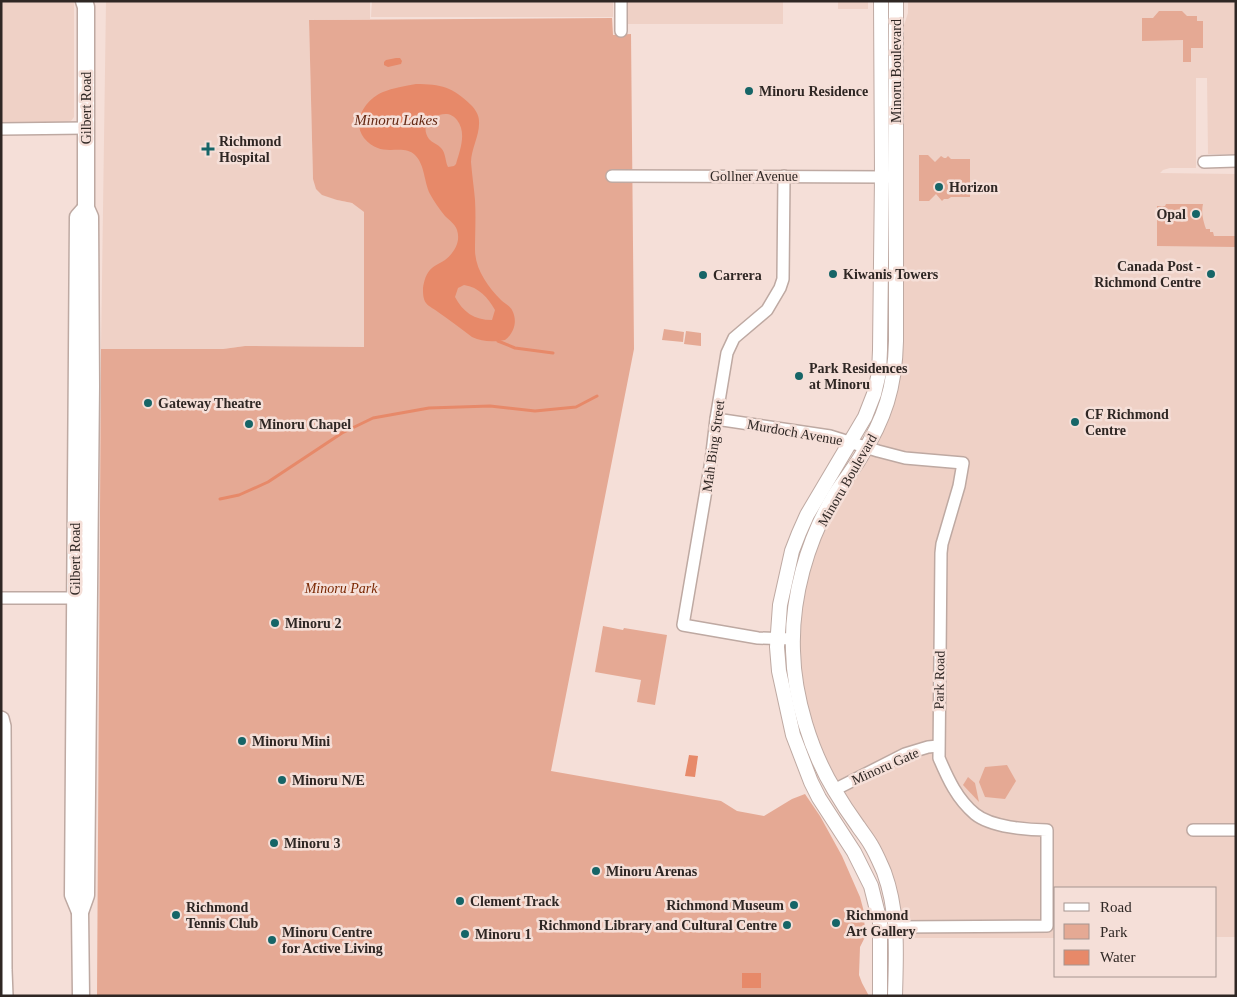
<svg xmlns="http://www.w3.org/2000/svg" width="1237" height="997" font-family="'Times New Roman',serif">
<style>
.built{fill:#efd1c6}
.green{fill:#e5a994}
.water{fill:#e78969;fill-rule:evenodd}
.lines{fill:none;stroke-linecap:round;stroke-linejoin:round}
.stream{stroke:#e78969;stroke-width:3}
.minor-casing{stroke:#bea9a2;stroke-width:14}
.tertiary-casing{stroke:#bea9a2;stroke-width:16}
.secondary-casing{stroke:#bea9a2;stroke-width:19}
.minor{stroke:#fff;stroke-width:11}
.tertiary{stroke:#fff;stroke-width:14}
.secondary{stroke:#fff;stroke-width:16}
.poi-dot{fill:#166567;stroke:#f5dfd8;stroke-width:2}
.labels{text-anchor:middle;stroke-width:5;stroke-linejoin:round;paint-order:stroke}
.street-label{font-size:14px;fill:#2f2724;stroke:#f5dfd8}
.poi-label{font-size:14px;font-weight:bold;fill:#2f2724;stroke:#f5dfd8;text-anchor:start}
.park-label{font-size:14px;font-style:italic;fill:#7b2803;stroke:#f5dfd8}
.water-label{font-size:15px;font-style:italic;fill:#652914;stroke:#f5dfd8}
</style>
<rect width="100%" height="100%" fill="#f5dfd8"/>
<g class="built">
<path d="M1,1h73v116l-3,4 -5,1 -65,1z"/>
<path d="M106,1h264v18l-61,1 4,159 24,21 15,3 12,9v135l-119,-1 -22,3h-122z"/>
<path d="M372,1h241v16h-242z"/>
<path d="M627,1h156v23h-155z"/>
<rect x="838" y="1" width="30" height="8"/>
<path d="M908,1h328v153h-28l-1,-76h-11v90h-26l-7,2 -3,3 76,1v763h-20v-49h-160v50h-154l-5,-25 -70,-150 -21,-56 -7,-46v-25l3,-35 10,-43 11,-27 9,-18 14,-25 39,-60 10,-29 6,-203 3,-4 -1,-30 -1,-6 2,-131 4,-12z"/>
</g>
<g class="green">
<path d="M1159,11h23l5,5h10v5h6v27h-12v14h-8v-22l-41,1v-23h11z"/>
<path d="M612,18l1,17 18,-1 3,315 -83,422 170,30 16,10 27,5 28,-17 13,-5 15,22 22,40 18,41 4,15 1,25 -5,10 -1,28 3,8 7,13h-772l4,-647h122l22,-3 119,1v-135l-12,-9 -15,-3 -15,-5 -6,-6 -3,-10 -4,-159z"/>
<path d="M919,155h9l7,7 6,-6 3,2h2l2,-2 3,3h19v38h-19l-3,2h-4l-2,2 -6,-7 -7,7h-10z"/>
<path d="M1166,204h37c-2,9 0,16 3,25h4v3h3l1,4h22v11l-79,-1v-40h8z"/>
<path d="M664,329l20,3 -1,10 -21,-2z"/>
<path d="M686,331l15,2v13l-17,-2z"/>
<path d="M603,626l20,4 1,-2 43,7 -12,70 -18,-3 4,-22 -46,-8z"/>
<path d="M1007,765l9,16 -11,18 -20,-2 -6,-15 6,-15z"/>
<path d="M968,777l7,6 4,19 -16,-17z"/>
</g>
<g class="water">
<path d="M396,58h4l2,3 -1,3 -13,3 -4,-2v-3l2,-2z"/>
<path d="M416,84c25,0 37,3 55,21 4,4 8,10 8,16 1,14 -8,28 -8,41 1,13 3,26 4,38 1,17 0,34 0,50 0,19 13,37 26,50 3,3 9,6 11,10 6,11 2,23 -7,30 -12,2 -22,2 -33,-3 -11,-8 -22,-17 -34,-25 -3,-3 -9,-5 -12,-9 -3,-4 -3,-10 -3,-15 1,-7 3,-15 9,-20 3,-3 9,-5 13,-8 9,-7 16,-18 12,-30 -2,-6 -8,-10 -12,-14 -6,-7 -11,-15 -15,-22 -6,-12 -5,-29 -15,-39 -13,-13 -33,5 -51,-17 -13,-17 2,-39 19,-46 10,-4 22,-6 33,-8zM439,115c8,-2 13,-1 18,5 10,13 3,30 -1,44l-2,2 -6,1c-3,-6 -2,-14 -7,-19 -3,-4 -9,-5 -12,-9 -8,-11 -1,-21 10,-24zM464,285c15,2 24,13 31,25l-3,10c-18,0 -29,-8 -37,-23l3,-9z"/>
<path d="M689,755l9,1 -3,21 -10,-1z"/>
<rect x="742" y="973" width="19" height="15"/>
</g>
<g class="lines">
<g class="stream">
<path d="M498,341l17,7 38,5"/>
<path d="M220,499l19,-4 29,-13 74,-49 31,-15 56,-10 61,-2 45,5 41,-4 21,-11"/>
</g>
<g class="minor-casing">
<g id="minor">
<path d="M621,31v-30"/>
<path d="M1,129l85,-1"/>
<path d="M1204,162l32,-1"/>
<path d="M612,176l277,1"/>
<path d="M784,176l-1,103 -3,9 -13,22 -33,28 -7,15 -11,66 -5,42 -28,164 75,13 35,1"/>
<path d="M716,419l114,17 48,15 27,7 58,5 -4,23 -17,58 -1,9 -2,205c9,21 18,41 36,56 16,13 52,16 72,16v96l-151,1"/>
<path d="M1,598h81"/>
<path d="M1,717l2,1 2,8 1,244 1,26"/>
<path d="M834,790l71,-36 23,-7 10,-1"/>
<path d="M1193,830h43"/>
</g>
</g>
<g class="tertiary-casing">
<g id="tertiary">
<path d="M880,996v-74l-9,-36 -17,-34 -35,-54 -8,-16 -18,-47 -14,-64 -2,-24 3,-42 12,-54 7,-18 8,-18 58,-98 9,-23 5,-21 1,-23 2,-174 -1,-175"/>
<path d="M895,996c1,-43 4,-83 -11,-124 -4,-9 -8,-19 -13,-27 -4,-7 -9,-13 -13,-19 -8,-11 -16,-23 -23,-35 -24,-39 -41,-93 -42,-140 -2,-53 14,-110 41,-155 8,-13 18,-25 26,-38 25,-39 35,-71 36,-117v-340"/>
</g>
</g>
<g class="secondary-casing">
<g id="secondary">
<path d="M80,912l-7,-17 5,-678 8,-9"/>
<path d="M81,996l-1,-84 6,-17 5,-509 -1,-169 -4,-9v-201l-2,-6"/>
</g>
</g>
<use href="#minor" class="minor"/>
<use href="#tertiary" class="tertiary"/>
<use href="#secondary" class="secondary"/>
</g>
<g class="poi-dot">
<circle cx="749" cy="91" r="5"/>
<path d="M205.5 141.5h5v5h5v5h-5v5h-5v-5h-5v-5h5z"/>
<circle cx="939" cy="187" r="5"/>
<circle cx="1196" cy="214" r="5"/>
<circle cx="833" cy="274" r="5"/>
<circle cx="1211" cy="274" r="5"/>
<circle cx="703" cy="275" r="5"/>
<circle cx="799" cy="376" r="5"/>
<circle cx="148" cy="403" r="5"/>
<circle cx="1075" cy="422" r="5"/>
<circle cx="249" cy="424" r="5"/>
<circle cx="275" cy="623" r="5"/>
<circle cx="242" cy="741" r="5"/>
<circle cx="282" cy="780" r="5"/>
<circle cx="274" cy="843" r="5"/>
<circle cx="596" cy="871" r="5"/>
<circle cx="460" cy="901" r="5"/>
<circle cx="794" cy="905" r="5"/>
<circle cx="176" cy="915" r="5"/>
<circle cx="836" cy="923" r="5"/>
<circle cx="787" cy="925" r="5"/>
<circle cx="465" cy="934" r="5"/>
<circle cx="272" cy="940" r="5"/>
</g>
<g class="labels">
<g class="street-label">
<text transform="translate(896 71) rotate(-90)" y="5">Minoru Boulevard</text>
<text transform="translate(86 108) rotate(-90)" y="5">Gilbert Road</text>
<text x="754" y="181">Gollner Avenue</text>
<text transform="translate(795 432) rotate(10)" y="5">Murdoch Avenue</text>
<text transform="translate(713 446) rotate(-82)" y="5">Mah Bing Street</text>
<text transform="translate(847 480) rotate(-60)" y="5">Minoru Boulevard</text>
<text transform="translate(75 559) rotate(-90)" y="5">Gilbert Road</text>
<text transform="translate(939 680) rotate(-89)" y="5">Park Road</text>
<text transform="translate(885 766) rotate(-24)" y="5">Minoru Gate</text>
</g>
<g class="poi-label">
<text x="759" y="96">Minoru Residence</text>
<text x="219" y="146">Richmond<tspan x="219" dy="16">Hospital</tspan></text>
<text x="949" y="192">Horizon</text>
<text x="1186" y="219" text-anchor="end">Opal</text>
<text x="1201" y="271" text-anchor="end">Canada Post -<tspan x="1201" dy="16">Richmond Centre</tspan></text>
<text x="843" y="279">Kiwanis Towers</text>
<text x="713" y="280">Carrera</text>
<text x="809" y="373">Park Residences<tspan x="809" dy="16">at Minoru</tspan></text>
<text x="158" y="408">Gateway Theatre</text>
<text x="1085" y="419">CF Richmond<tspan x="1085" dy="16">Centre</tspan></text>
<text x="259" y="429">Minoru Chapel</text>
<text x="285" y="628">Minoru 2</text>
<text x="252" y="746">Minoru Mini</text>
<text x="292" y="785">Minoru N/E</text>
<text x="284" y="848">Minoru 3</text>
<text x="606" y="876">Minoru Arenas</text>
<text x="470" y="906">Clement Track</text>
<text x="784" y="910" text-anchor="end">Richmond Museum</text>
<text x="186" y="912">Richmond<tspan x="186" dy="16">Tennis Club</tspan></text>
<text x="846" y="920">Richmond<tspan x="846" dy="16">Art Gallery</tspan></text>
<text x="777" y="930" text-anchor="end">Richmond Library and Cultural Centre</text>
<text x="282" y="937">Minoru Centre<tspan x="282" dy="16">for Active Living</tspan></text>
<text x="475" y="939">Minoru 1</text>
</g>
<g class="park-label">
<text x="341" y="593">Minoru Park</text>
</g>
<g class="water-label">
<text x="396" y="125">Minoru Lakes</text>
</g>
</g>
<rect width="1237" height="997" fill="none" stroke="#2f2724" stroke-width="5"/>
<rect x="1054" y="887" width="162" height="90" fill="#f5dfd8" stroke="#a69590"/>
<rect x="1064" y="903" width="25" height="8" fill="#ffffff" stroke="#a69590"/>
<text x="1100" y="912" font-size="15" fill="#2f2724">Road</text>
<rect x="1064" y="924" width="25" height="15" fill="#e5a994" stroke="#a69590"/>
<text x="1100" y="937" font-size="15" fill="#2f2724">Park</text>
<rect x="1064" y="950" width="25" height="15" fill="#e78969" stroke="#a69590"/>
<text x="1100" y="962" font-size="15" fill="#2f2724">Water</text>
</svg>
